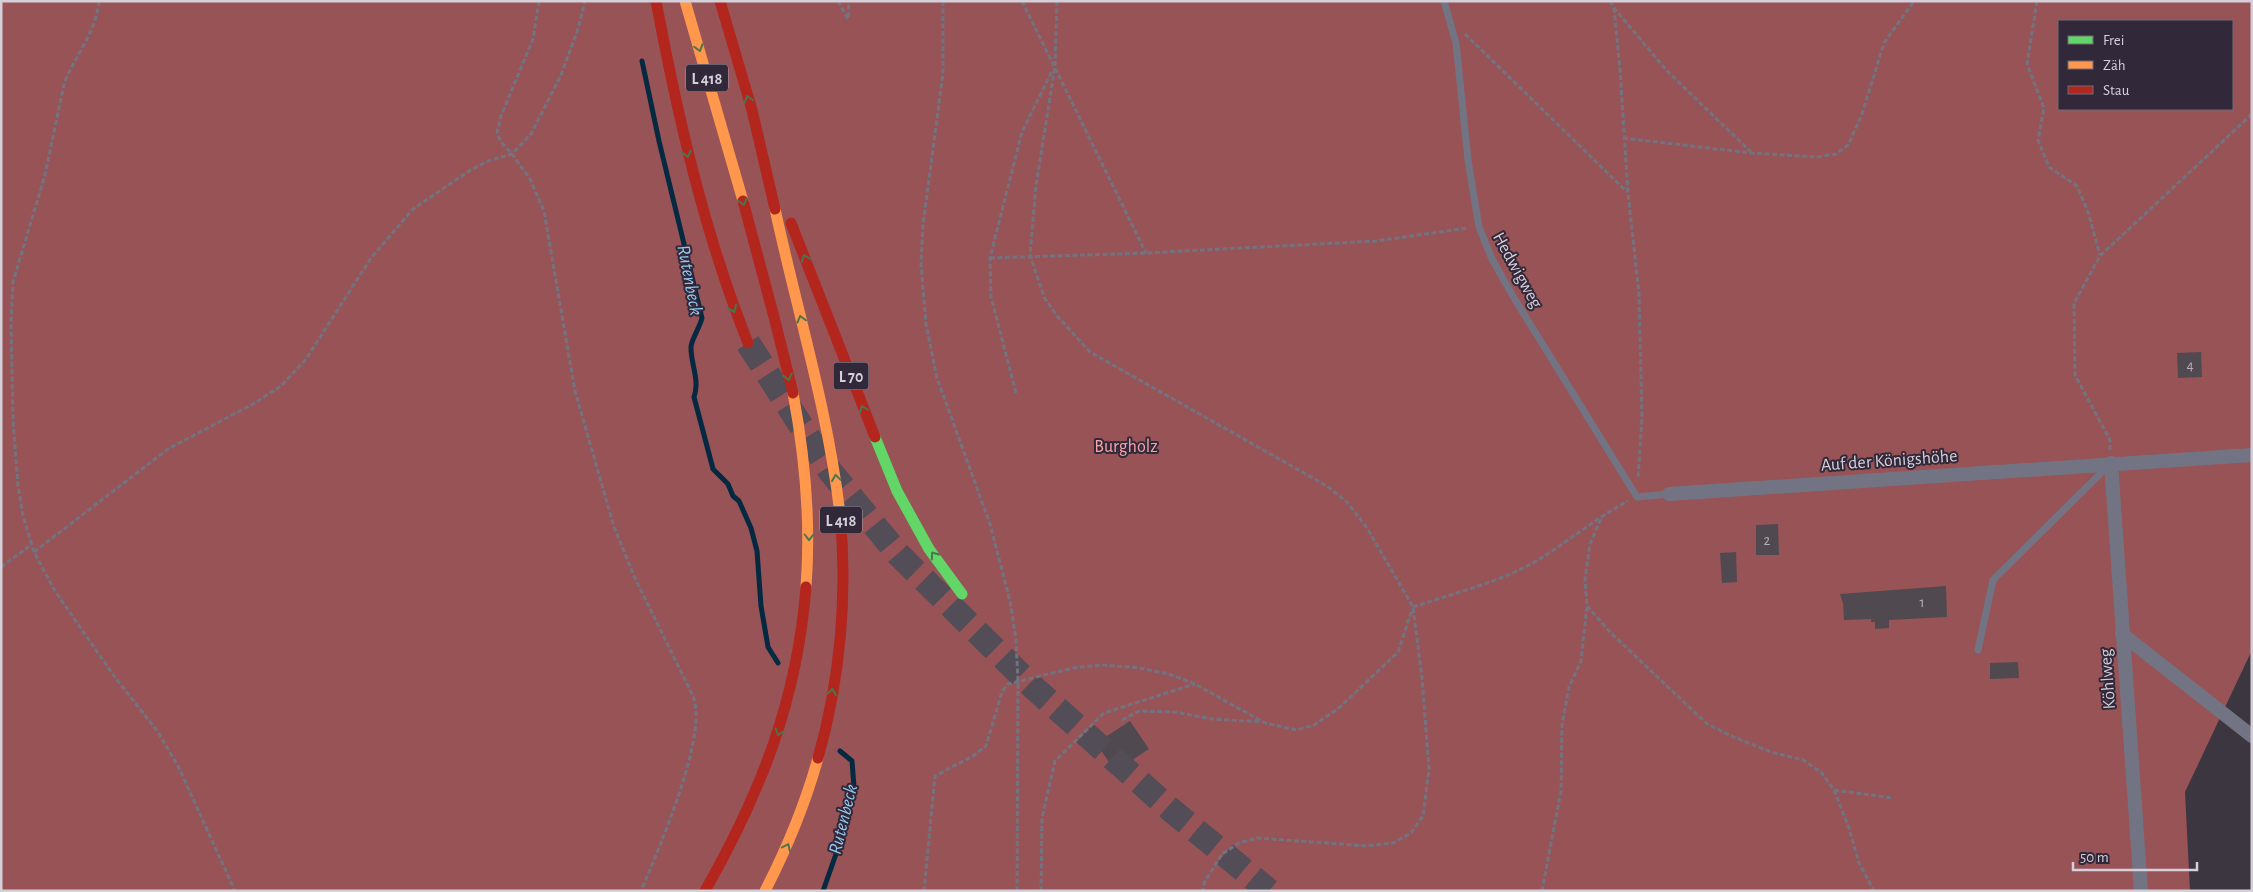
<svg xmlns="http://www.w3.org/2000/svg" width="2253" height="892" font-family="'Alegreya Sans',sans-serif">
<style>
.forest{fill:#985357;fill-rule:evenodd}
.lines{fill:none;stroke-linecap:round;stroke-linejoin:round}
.stream{stroke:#052940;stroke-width:5}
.building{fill:#504a50}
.highway-tunnel{stroke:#524d56;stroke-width:25;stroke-dasharray:25 12;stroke-linecap:butt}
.path{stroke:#737380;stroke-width:3;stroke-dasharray:5 2.5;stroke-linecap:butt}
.lane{stroke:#737483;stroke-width:7}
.street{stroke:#737483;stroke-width:14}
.fast{stroke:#63d668;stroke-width:11}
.slow{stroke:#ff974d;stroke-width:11}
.jam{stroke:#b3261e;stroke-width:11}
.oneway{stroke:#48764e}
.labels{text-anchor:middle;stroke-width:4;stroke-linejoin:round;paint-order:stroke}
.number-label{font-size:15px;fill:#b4aeb8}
.shield{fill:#312839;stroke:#a49daa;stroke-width:1}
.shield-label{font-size:16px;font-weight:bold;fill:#d5cfda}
.street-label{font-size:18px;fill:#d5cfda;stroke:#312839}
.park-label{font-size:18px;fill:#fda3a5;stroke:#312839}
.water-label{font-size:19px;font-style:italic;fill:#93caf1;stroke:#312839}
</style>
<rect width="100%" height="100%" fill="#3b363f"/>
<path class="forest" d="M1,1h2251v649l-67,142 5,99h-2189zM2059,21h173v88h-173z"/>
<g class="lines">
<g class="stream">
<path d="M642,61l17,80 43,177c-2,9 -12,24 -11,30 0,17 9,32 3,49l19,72 15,15 5,12 6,5 12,27 6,23 4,55 7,41 10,16"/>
<path d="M823,891l13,-37v-9l7,-20v-8l11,-30 -2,-26 -12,-10"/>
</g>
</g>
<g class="building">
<path d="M2201,352l1,25 -24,1 -1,-25z"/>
<path d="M1778,524l1,31h-23v-30z"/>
<path d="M1736,552l1,30 -15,1 -2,-30z"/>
<path d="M1946,586l1,31 -58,3v8l-14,1v-7h-4v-3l-27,1 -1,-17 -3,-9z"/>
<path d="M2018,662l1,16 -29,1v-16z"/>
<path d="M1130,721l19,28 -34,22 -19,-28z"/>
</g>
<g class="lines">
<path class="highway-tunnel" d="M748,343l82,128 68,83 135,133 137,122 99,82"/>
<g class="path">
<path d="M99,1c-3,32 -24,54 -35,83l-19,91 -32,107 -2,40 2,97 5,67 5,30 11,36 21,39 59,85 44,56 21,36 56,123"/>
<path d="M539,1l-6,38 -32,77 -4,17 4,9 11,12 18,25 14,32 31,180 39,136 20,49 59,120c16,39 -35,154 -52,195"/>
<path d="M838,1l10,18 1,-18"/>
<path d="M943,1v72l-20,152 -2,39 5,60 11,54 53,146 20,77 6,39 2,41 -1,210"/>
<path d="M1022,1l124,252"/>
<path d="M1057,1l-2,65 -19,120 -6,69 14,42 13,19 33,36 237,134 20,16 20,26 46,79 9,71 7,91 -6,47 -12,17 -18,10 -26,3 -110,-8 -18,5 -17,11 -18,29 -1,8"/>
<path d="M1610,1l4,7 53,63 84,81"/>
<path d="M2037,1l-10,63 17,44 -6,32 11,27 28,19 11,26 12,43"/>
<path d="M1614,8l6,62 8,123 11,101 3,124 -4,60"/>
<path d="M1465,34l162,158"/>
<path d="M1623,138l128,15 66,4 19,-3 12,-9 13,-28 23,-74 30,-42"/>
<path d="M990,258l156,-5 230,-12 92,-13"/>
<path d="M1016,393l-25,-96 -1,-39 32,-126 30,-61"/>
<path d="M2110,450v-10l-35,-65 -1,-72 26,-47 152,-142"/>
<path d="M34,552l134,-103 85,-45 28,-18 25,-27 65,-101 42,-49 56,-38 19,-10 24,-7 19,-20 30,-59 17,-46 7,-28"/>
<path d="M1,567l30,-22"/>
<path d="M1587,606l24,27 95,90 25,13 40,16 32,8 18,12 13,18 15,38 10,35 15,28"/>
<path d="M1413,607c39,-13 90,-26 125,-47 31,-19 58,-42 90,-59"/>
<path d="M1122,720l17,-9 36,1 37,7 50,3"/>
<path d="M1834,790l59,8"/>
<path d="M924,891l11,-115 38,-20 13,-10 16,-54 6,-8 65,-16 30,-3 37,3 29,6 26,10 70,39 32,7 17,-5 26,-18 58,-55 14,-42"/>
<path d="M1041,891l1,-73 13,-57 49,-48 91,-29"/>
<path d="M1542,891l19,-100 1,-66 7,-38 12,-26 6,-55 -2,-27 5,-35 12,-28"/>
</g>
<g class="lane">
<path d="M1444,1l12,42 12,117 11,67 13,32 22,39 123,199 32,-3"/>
<path d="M1978,650l15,-70 116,-115"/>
</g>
<g class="street">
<path d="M2111,463l30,428"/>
<path d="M1669,494l583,-39"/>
<path d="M2122,634l130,102"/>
</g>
<path class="fast" d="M875,437l22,54 32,58 33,45"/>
<g class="slow">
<path d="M685,1l58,200"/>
<path d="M775,209c22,102 53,201 65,305"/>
<path d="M793,393c12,64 18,129 13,194"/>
<path d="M765,891c22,-43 40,-86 53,-133"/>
</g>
<g class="jam">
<path d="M656,1c22,117 48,231 92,342"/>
<path d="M720,1l32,109 23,99"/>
<path d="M743,201l31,116 19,76"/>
<path d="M791,223l84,214"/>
<path d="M818,758c22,-77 30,-164 22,-244"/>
<path d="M705,891c56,-99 92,-190 101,-304"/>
</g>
</g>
<defs><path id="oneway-chevron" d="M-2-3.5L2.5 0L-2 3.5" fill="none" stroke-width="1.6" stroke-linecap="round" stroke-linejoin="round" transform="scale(1.25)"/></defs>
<g class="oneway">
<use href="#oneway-chevron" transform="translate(699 48) rotate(74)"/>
<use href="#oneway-chevron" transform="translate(748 99) rotate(-106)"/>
<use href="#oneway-chevron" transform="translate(687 154) rotate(77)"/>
<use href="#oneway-chevron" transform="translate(743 202) rotate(75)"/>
<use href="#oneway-chevron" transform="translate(805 258) rotate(-111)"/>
<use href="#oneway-chevron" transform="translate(733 309) rotate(67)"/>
<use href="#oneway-chevron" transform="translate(801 319) rotate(-105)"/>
<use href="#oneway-chevron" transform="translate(788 377) rotate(76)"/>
<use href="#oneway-chevron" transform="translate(863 409) rotate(-111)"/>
<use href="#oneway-chevron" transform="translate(836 478) rotate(-98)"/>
<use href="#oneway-chevron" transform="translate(809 537) rotate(90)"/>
<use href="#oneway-chevron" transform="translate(934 555) rotate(-125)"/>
<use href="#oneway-chevron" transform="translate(832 692) rotate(-80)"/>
<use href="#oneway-chevron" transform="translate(779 732) rotate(108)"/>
<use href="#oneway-chevron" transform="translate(787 847) rotate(-65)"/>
</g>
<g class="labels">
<g class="number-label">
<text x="2190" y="370">4</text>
<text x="1767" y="545">2</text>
<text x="1922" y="607">1</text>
</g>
<g class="shield">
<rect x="686" y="64.5" width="42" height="27" rx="4"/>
<rect x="833.5" y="362.5" width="35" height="27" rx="4"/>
<rect x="820" y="506.5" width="42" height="27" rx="4"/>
</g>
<g class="shield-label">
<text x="707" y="84">L 418</text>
<text x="851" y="382">L 70</text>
<text x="841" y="526">L 418</text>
</g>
<g class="street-label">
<text transform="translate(1518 270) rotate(61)" y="6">Hedwigweg</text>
<text transform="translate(1889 460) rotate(-4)" y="6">Auf der Königshöhe</text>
<text transform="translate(2107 679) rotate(-94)" y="6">Köhlweg</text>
</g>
<g class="park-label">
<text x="1126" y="452">Burgholz</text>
</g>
<g class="water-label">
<text transform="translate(691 280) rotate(79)" y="7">Rutenbeck</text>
<text transform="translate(842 819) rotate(-76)" y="7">Rutenbeck</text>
</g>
</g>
<rect width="2253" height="892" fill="none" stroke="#d5cfda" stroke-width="5"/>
<rect x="2058" y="20" width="175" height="90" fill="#312839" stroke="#736b79"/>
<rect x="2068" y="36" width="25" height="8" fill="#63d668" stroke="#736b79"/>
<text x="2103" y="45" font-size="15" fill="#d5cfda">Frei</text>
<rect x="2068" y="61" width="25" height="8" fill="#ff974d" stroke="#736b79"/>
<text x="2103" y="70" font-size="15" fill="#d5cfda">Zäh</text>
<rect x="2068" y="86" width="25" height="8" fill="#b3261e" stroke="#736b79"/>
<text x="2103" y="95" font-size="15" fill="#d5cfda">Stau</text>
<path d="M2073 862v8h124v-8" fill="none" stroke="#d5cfda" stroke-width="2.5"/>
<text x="2080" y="862" font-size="15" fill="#d5cfda" stroke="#312839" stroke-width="4" paint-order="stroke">50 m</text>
</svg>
